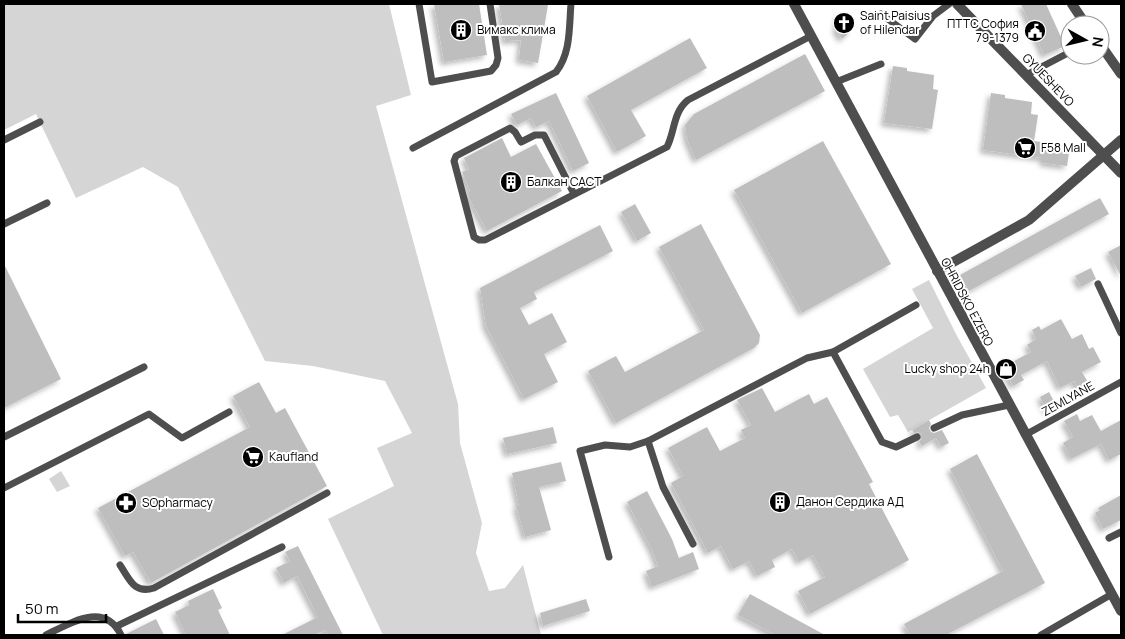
<svg xmlns="http://www.w3.org/2000/svg" width="1125" height="639" font-family="Manrope,sans-serif">
<style>
.green{fill:#d5d5d5}
.building{fill:#bebebe;filter:url(#shadow)}
.lines{fill:none;stroke-linecap:round;stroke-linejoin:round}
.service{stroke:#4e4e4e;stroke-width:7}
.minor{stroke:#4e4e4e;stroke-width:10}
.labels{text-anchor:middle;stroke-width:4;stroke-linejoin:round;paint-order:stroke}
.poi-label{font-size:12px;fill:#000;stroke:#fff;text-anchor:start}
.street-label{font-size:12px;fill:#000;stroke:#fff}
</style>
<defs>
<filter id="shadow"><feDropShadow dx="-3.5" dy="3.5" stdDeviation="2.5" flood-color="#0004"/></filter>
</defs>
<rect width="100%" height="100%" fill="#fff"/>
<g class="green">
<path d="M4,4h385l22,91 -35,11 82,298 2,39 22,80 -6,30 13,38 16,-3 18,-23 18,70h-158l-55,-116 66,-33 -17,-38 35,-15 -27,-52 -72,-15 -48,-5 -87,-174 -35,-20 -67,31 -40,-84 -32,16z"/>
<path d="M929,280l28,56 29,52 -78,44 -10,-17 -8,2 -27,-48 70,-41 -21,-39z"/>
<path d="M61,471l9,15 -13,6 -8,-13z"/>
</g>
<g class="building">
<path d="M434,4h45l8,51 -43,7z"/>
<path d="M499,4l49,1 -10,58 -19,-3 2,-20 -16,1z"/>
<path d="M1021,4h25l19,42 -21,9z"/>
<path d="M839,13l12,1 1,3 -2,15 -8,7 -6,-9z"/>
<path d="M690,38l17,30 -76,42 15,26 -29,16 -30,-56z"/>
<path d="M805,54l20,37 -129,69 -9,-21 -2,-14 9,-11z"/>
<path d="M893,66l14,2v3l27,4 -1,14 5,1 -6,39 -48,-6z"/>
<path d="M556,93l33,70 -16,8 -24,-50 -13,6 -5,-9 -14,7 -6,-11z"/>
<path d="M991,93l14,2v3l27,4 -1,12 7,1 -4,26 36,5 -3,20 -24,-3v-5l-60,-8z"/>
<path d="M502,138l9,19 25,-13 26,47 -75,40 -18,-33 -1,-5 2,-2 -8,-19 7,-3 -5,-11z"/>
<path d="M823,141l68,123 -89,49 -68,-123z"/>
<path d="M1100,198l9,16 -140,77 -9,-16z"/>
<path d="M635,204l16,29 -14,8 -16,-29z"/>
<path d="M701,224l59,111 -1,8 -5,5 -138,75 -28,-52 28,-15 9,16 79,-42 -45,-83z"/>
<path d="M600,225l13,26 -79,41 3,7 -17,9 9,17 23,-12 15,29 -23,12 14,28 -34,17 -38,-73 -6,-38z"/>
<path d="M1121,245v31l-13,-24z"/>
<path d="M4,264l57,115 -57,29z"/>
<path d="M1091,268l5,11 -15,8 -6,-11z"/>
<path d="M1061,319l11,20 10,-5 7,15 4,-2 8,15 -19,10 7,12 -10,6 -5,-9 -14,7 -13,-27 -26,14 3,5 -11,6 -10,-19 28,-15 -4,-7 9,-6 -4,-9 7,-4 2,4z"/>
<path d="M259,382l17,31 9,-5 42,78 -176,97 -18,-31 -8,4 -27,-48 152,-81 -17,-31z"/>
<path d="M762,388l13,24 34,-18 5,10 13,-7 46,85 -4,2 40,76 -99,54 -12,-23 27,-14 -12,-22 -14,7 -7,-13 -20,11 3,7 -18,9 -8,-15 -16,8 -12,-23 -13,7 -37,-70 12,-7 -15,-28 39,-21 13,24 25,-13 -4,-8 10,-5 -14,-25z"/>
<path d="M1049,392l7,13 -9,6 -7,-14z"/>
<path d="M1077,414l3,7 12,-6 9,16 20,-11v34l-12,6 -8,-16 -30,15 -8,-16 10,-6 -9,-16z"/>
<path d="M929,420l2,4 -2,4 2,4 3,1 8,-3 7,13 -8,4 -5,-9 -14,8 -3,-4 3,-4v-4l-4,-2 -4,1 -2,-3z"/>
<path d="M553,427l4,16 -50,11 -4,-16z"/>
<path d="M977,454l68,129 -99,52h-36l-6,-11 99,-53 -53,-102z"/>
<path d="M561,462l5,19 -27,6 12,43 -26,7 -9,-31h3l-7,-33z"/>
<path d="M647,491l25,48 7,19 14,-6 6,17 -47,18 -6,-16 12,-5 -6,-16 -25,-48z"/>
<path d="M1121,495v25l-18,9 -8,-16 5,-3 -2,-2z"/>
<path d="M298,546l45,89h-15l-3,-5 -11,5h-32l36,-18 -21,-41 -13,7 -8,-15 14,-7 -5,-9z"/>
<path d="M213,589l9,19 -4,2 12,25h-44l-11,-23 14,-7 -1,-4z"/>
<path d="M750,594l40,22 35,19h-50l-37,-20z"/>
<path d="M586,599l4,12 -47,15 -3,-13z"/>
<path d="M156,619l8,16h-38v-1z"/>
</g>
<g class="lines">
<g class="service">
<path d="M419,4l13,78 59,-11 5,-6 2,-7 -8,-54"/>
<path d="M881,14l34,25 18,-23 16,-12"/>
<path d="M1026,75l44,-23"/>
<path d="M836,82l45,-18"/>
<path d="M4,140l36,-18"/>
<path d="M413,148l143,-76c15,-19 13,-45 15,-68"/>
<path d="M574,194l-30,-59h-9l-14,7 -6,-10 -5,-4 -54,28 -2,5 20,76 5,3h6l182,-93c8,-16 6,-35 21,-47l123,-64"/>
<path d="M4,224l43,-21"/>
<path d="M1098,284l23,49"/>
<path d="M833,352l83,-47"/>
<path d="M934,428l28,-13 47,-10"/>
<path d="M1025,435l96,-53"/>
<path d="M4,437l140,-70"/>
<path d="M4,488l145,-74 33,24 47,-26"/>
<path d="M1109,538l12,-6"/>
<path d="M693,544l-30,-57 -15,-46 159,-83 26,-6 49,90 14,5 21,-10"/>
<path d="M609,557l-29,-106 25,-6 25,2 18,-6"/>
<path d="M120,565c10,15 14,29 34,23l173,-95"/>
<path d="M117,626l165,-79"/>
<path d="M46,635c25,-12 58,-34 75,0"/>
<path d="M1041,635l71,-41"/>
</g>
<g class="minor">
<path d="M794,4l327,607"/>
<path d="M957,4l164,169"/>
<path d="M1072,4l14,21"/>
<path d="M1100,44l21,30"/>
<path d="M937,271l92,-51 92,-80"/>
</g>
</g>
<defs>
<g id="church-disc" transform="scale(1.125)"><circle r="9.5" fill="#000" stroke="#fff"/><path d="M-1.2-6h2.4v3.5h3.3v2.4h-3.3V6h-2.4V-.1h-3.3v-2.4h3.3Z" fill="#fff"/></g>
<g id="building-disc" transform="scale(1.125)"><circle r="9.5" fill="#000" stroke="#fff"/><path d="M-4-6H4V6H1V3H-1V6H-4ZM-2.5-4.3h1.7v1.8h-1.7ZM.8-4.3h1.7v1.8H.8ZM-2.5-1h1.7V.8h-1.7ZM.8-1h1.7V.8H.8Z" fill="#fff"/></g>
<g id="civic-disc" transform="scale(1.125)"><circle r="9.5" fill="#000" stroke="#fff"/><path d="M-.6-6.5H3V-4.5H.6V-3L4-1V1h2V6H-6V1h2V-1L-.6-3ZM-1.2 2.5V6h2.4V2.5Z" fill="#fff"/></g>
<g id="supermarket-disc" transform="scale(1.125)"><circle r="9.5" fill="#000" stroke="#fff"/><path d="M-6-5.5h2.5l.6 2H6L4.5 2H-2.5L-4.4-4H-6ZM-1.5 3.2a1.3 1.3 0 1 0 .1 0ZM3 3.2a1.3 1.3 0 1 0 .1 0Z" fill="#fff"/></g>
<g id="shop-disc" transform="scale(1.125)"><circle r="9.5" fill="#000" stroke="#fff"/><path d="M-5-2.5h2.3a2.7 3.5 0 0 1 5.4 0H5L5.5 6h-11ZM-1.5-2.5h3a1.5 2.3 0 0 0-3 0Z" fill="#fff"/></g>
<g id="pharmacy-disc" transform="scale(1.125)"><circle r="9.5" fill="#000" stroke="#fff"/><path d="M-2-6h4v4h4v4h-4v4h-4v-4h-4v-4h4Z" fill="#fff"/></g>
</defs>
<g fill-rule="evenodd">
<use href="#church-disc" x="844" y="23"/>
<use href="#building-disc" x="461" y="30"/>
<use href="#civic-disc" x="1035" y="31"/>
<use href="#supermarket-disc" x="1025" y="148"/>
<use href="#building-disc" x="511" y="182"/>
<use href="#shop-disc" x="1006" y="369"/>
<use href="#supermarket-disc" x="253" y="457"/>
<use href="#building-disc" x="780" y="502"/>
<use href="#pharmacy-disc" x="126" y="503"/>
</g>
<g class="labels">
<g class="poi-label">
<text x="860" y="20">Saint Paisius<tspan x="860" dy="14">of Hilendar</tspan></text>
<text x="1019" y="28" text-anchor="end">ПТТС София<tspan x="1019" dy="14">79-1379</tspan></text>
<text x="477" y="34">Вимакс клима</text>
<text x="1041" y="152">F58 Mall</text>
<text x="527" y="186">Балкан САСТ</text>
<text x="990" y="373" text-anchor="end">Lucky shop 24h</text>
<text x="269" y="461">Kaufland</text>
<text x="796" y="506">Данон Сердика АД</text>
<text x="142" y="507">SOpharmacy</text>
</g>
<g class="street-label">
<text transform="translate(1048 80) rotate(46)" y="4">GYUESHEVO</text>
<text transform="translate(967 302) rotate(62)" y="4">OHRIDSKO EZERO</text>
<text transform="translate(1068 399) rotate(-29)" y="4">ZEMLYANE</text>
</g>
</g>
<rect width="1125" height="639" fill="none" stroke="#000000" stroke-width="10"/>
<g transform="translate(1085 40) rotate(98)"><circle r="24" fill="#ffffff" stroke="#999999"/>
<path d="M0-4L9 19L0 12L-9 19Z" fill="#000000"/>
<text y="-8" font-size="14" font-weight="bold" text-anchor="middle" fill="#000000">N</text>
</g>
<path d="M18 614v8h88v-8" fill="none" stroke="#000000" stroke-width="2.5"/>
<text x="25" y="614" font-size="15" fill="#000000" stroke="#ffffff" stroke-width="4" paint-order="stroke">50 m</text>
</svg>
